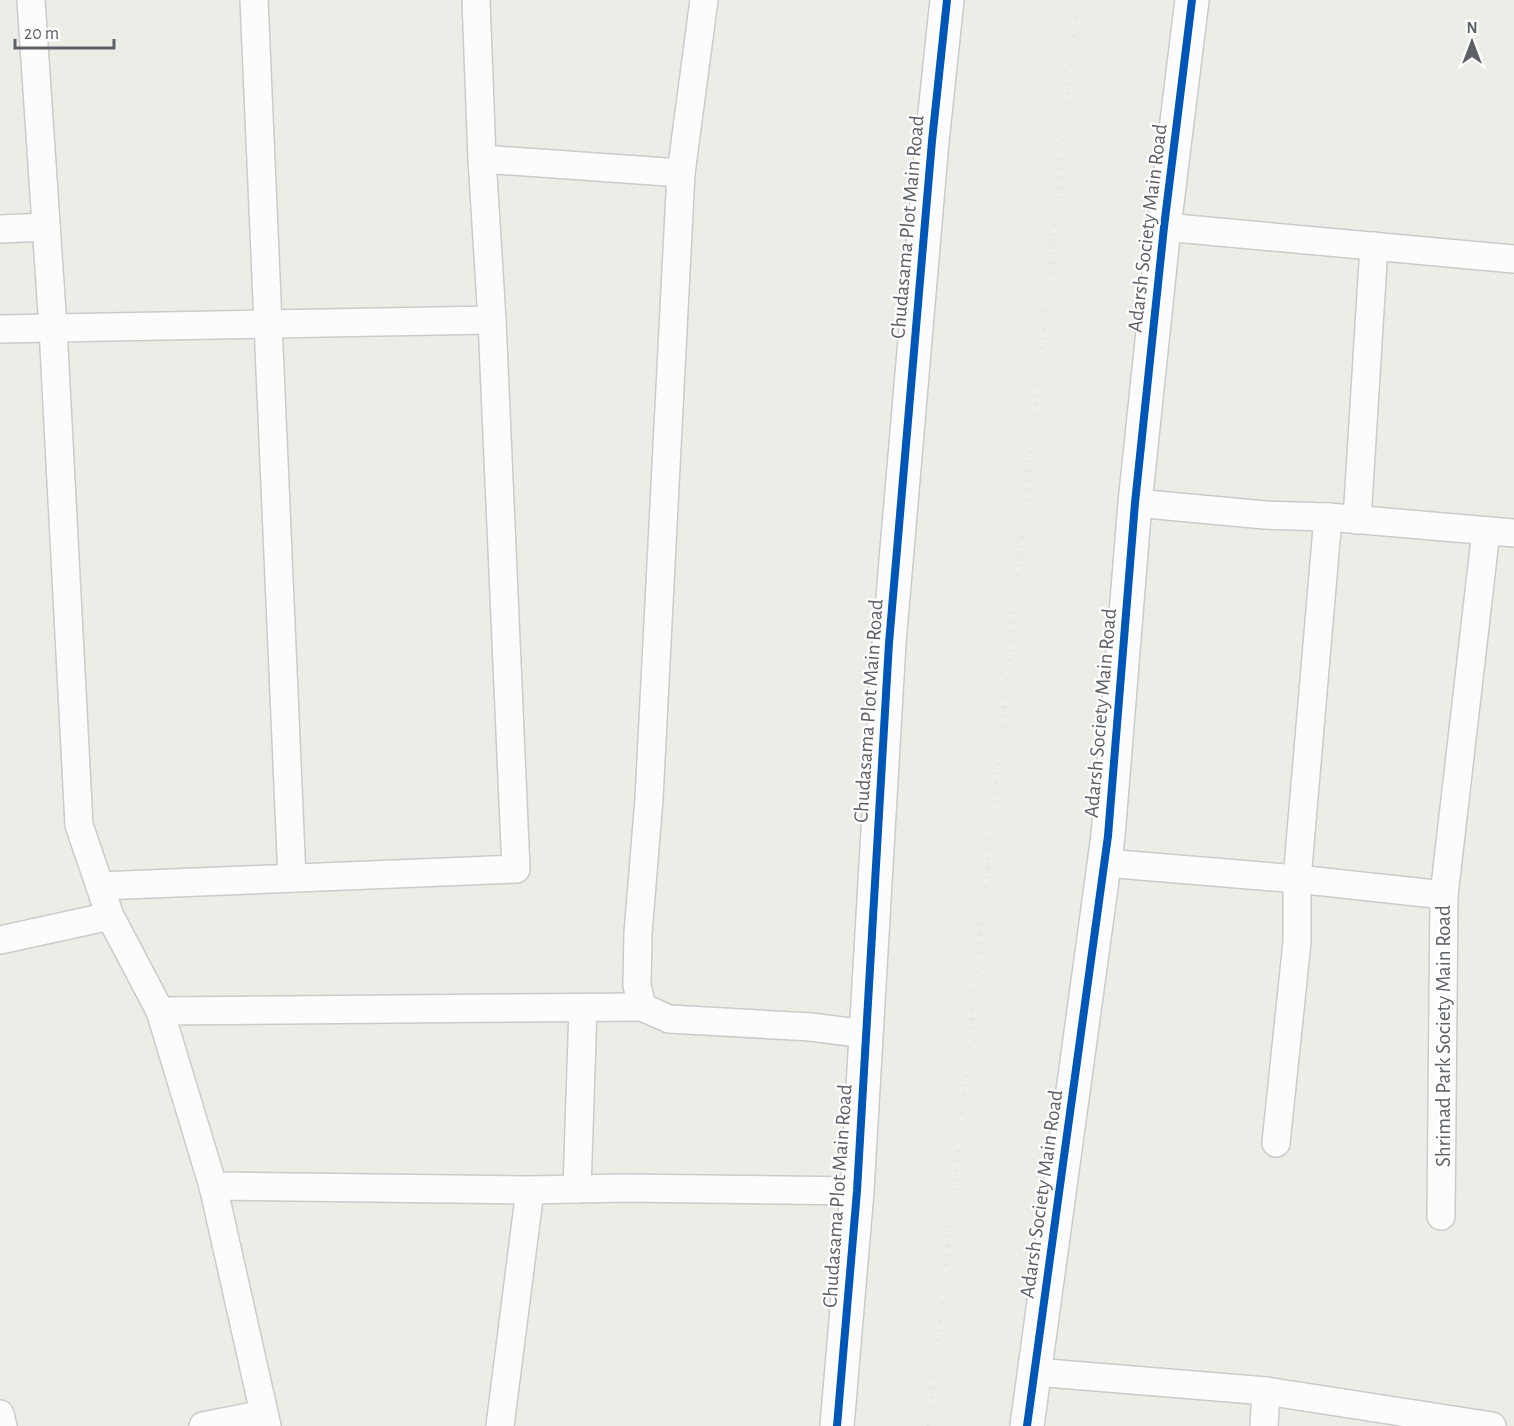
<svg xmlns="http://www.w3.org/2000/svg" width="1514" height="1426" font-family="'Alegreya Sans',sans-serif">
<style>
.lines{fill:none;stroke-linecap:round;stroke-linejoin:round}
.minor-casing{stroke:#cacbca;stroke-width:30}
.tertiary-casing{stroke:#cacbca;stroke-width:36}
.minor{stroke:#fcfcfc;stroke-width:27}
.tertiary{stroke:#fcfcfc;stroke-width:33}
.rail{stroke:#e4e4e3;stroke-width:4.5;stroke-dasharray:1.5 8;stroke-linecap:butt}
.cycleway-casing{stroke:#fff;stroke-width:11}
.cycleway{stroke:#0057b8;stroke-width:8}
.labels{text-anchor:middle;stroke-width:4.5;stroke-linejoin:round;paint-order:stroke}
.street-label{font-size:21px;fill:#5d6066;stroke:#fff}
</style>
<rect width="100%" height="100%" fill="#edede8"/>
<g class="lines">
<g class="minor-casing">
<g id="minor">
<path d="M31,0l22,328 26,497 31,91"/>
<path d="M254,0l38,878"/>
<path d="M704,0l-23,173 -32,626 -11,134 -1,52 5,22 27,12 142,8 55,7"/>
<path d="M482,159l199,14"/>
<path d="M1164,227l350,32"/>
<path d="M0,229l46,-2"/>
<path d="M0,329l492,-9 -10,-161 -6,-159"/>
<path d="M1135,503l130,12 63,2 186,16"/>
<path d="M1357,520l17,-274"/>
<path d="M1105,863l192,16 147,16 -3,321"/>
<path d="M100,886l416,-17 -24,-549"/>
<path d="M1444,895l42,-364"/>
<path d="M0,940l110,-24 50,95"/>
<path d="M642,1007l-482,4 53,175 317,4 94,-2 233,3"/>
<path d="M1276,1143l21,-201v-63l31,-362"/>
<path d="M213,1186l54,240"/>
<path d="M577,1189l6,-181"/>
<path d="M1035,1372l231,19 226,35"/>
<path d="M0,1414l3,12"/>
<path d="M203,1426l61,-12"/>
<path d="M500,1426l30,-236"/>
<path d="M1264,1426l2,-35"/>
</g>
</g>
<g class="tertiary-casing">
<g id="tertiary">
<path d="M837,1426l20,-235 32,-548 43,-502 15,-141"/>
<path d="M1027,1426l81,-590 27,-333 29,-276 28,-227"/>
</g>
</g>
<use href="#minor" class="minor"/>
<use href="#tertiary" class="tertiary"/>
<path class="rail" d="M929,1426l149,-1426"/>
<g class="cycleway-casing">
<g id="cycleway">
<path d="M837,1426l20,-235 32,-548 43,-502 15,-141"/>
<path d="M1027,1426l81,-590 27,-333 29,-276 28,-227"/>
</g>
</g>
<use href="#cycleway" class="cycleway"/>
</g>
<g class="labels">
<g class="street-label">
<text transform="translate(907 227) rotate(-85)" y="7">Chudasama Plot Main Road</text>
<text transform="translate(1147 228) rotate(-83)" y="7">Adarsh Society Main Road</text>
<text transform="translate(868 711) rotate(-86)" y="7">Chudasama Plot Main Road</text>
<text transform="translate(1100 713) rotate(-85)" y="7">Adarsh Society Main Road</text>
<text transform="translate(1443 1036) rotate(-90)" y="7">Shrimad Park Society Main Road</text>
<text transform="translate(1041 1194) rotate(-82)" y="7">Adarsh Society Main Road</text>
<text transform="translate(837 1196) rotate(-86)" y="7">Chudasama Plot Main Road</text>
</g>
</g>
<g transform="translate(1472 42)" stroke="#ffffff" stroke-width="4.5" paint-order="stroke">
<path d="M0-4.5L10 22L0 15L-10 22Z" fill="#5d6066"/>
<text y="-9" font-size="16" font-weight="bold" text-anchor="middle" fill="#5d6066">N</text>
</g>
<path d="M15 39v9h99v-9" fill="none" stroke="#5d6066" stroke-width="3"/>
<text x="24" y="39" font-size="18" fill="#5d6066" stroke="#ffffff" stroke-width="4.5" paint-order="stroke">20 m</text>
</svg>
